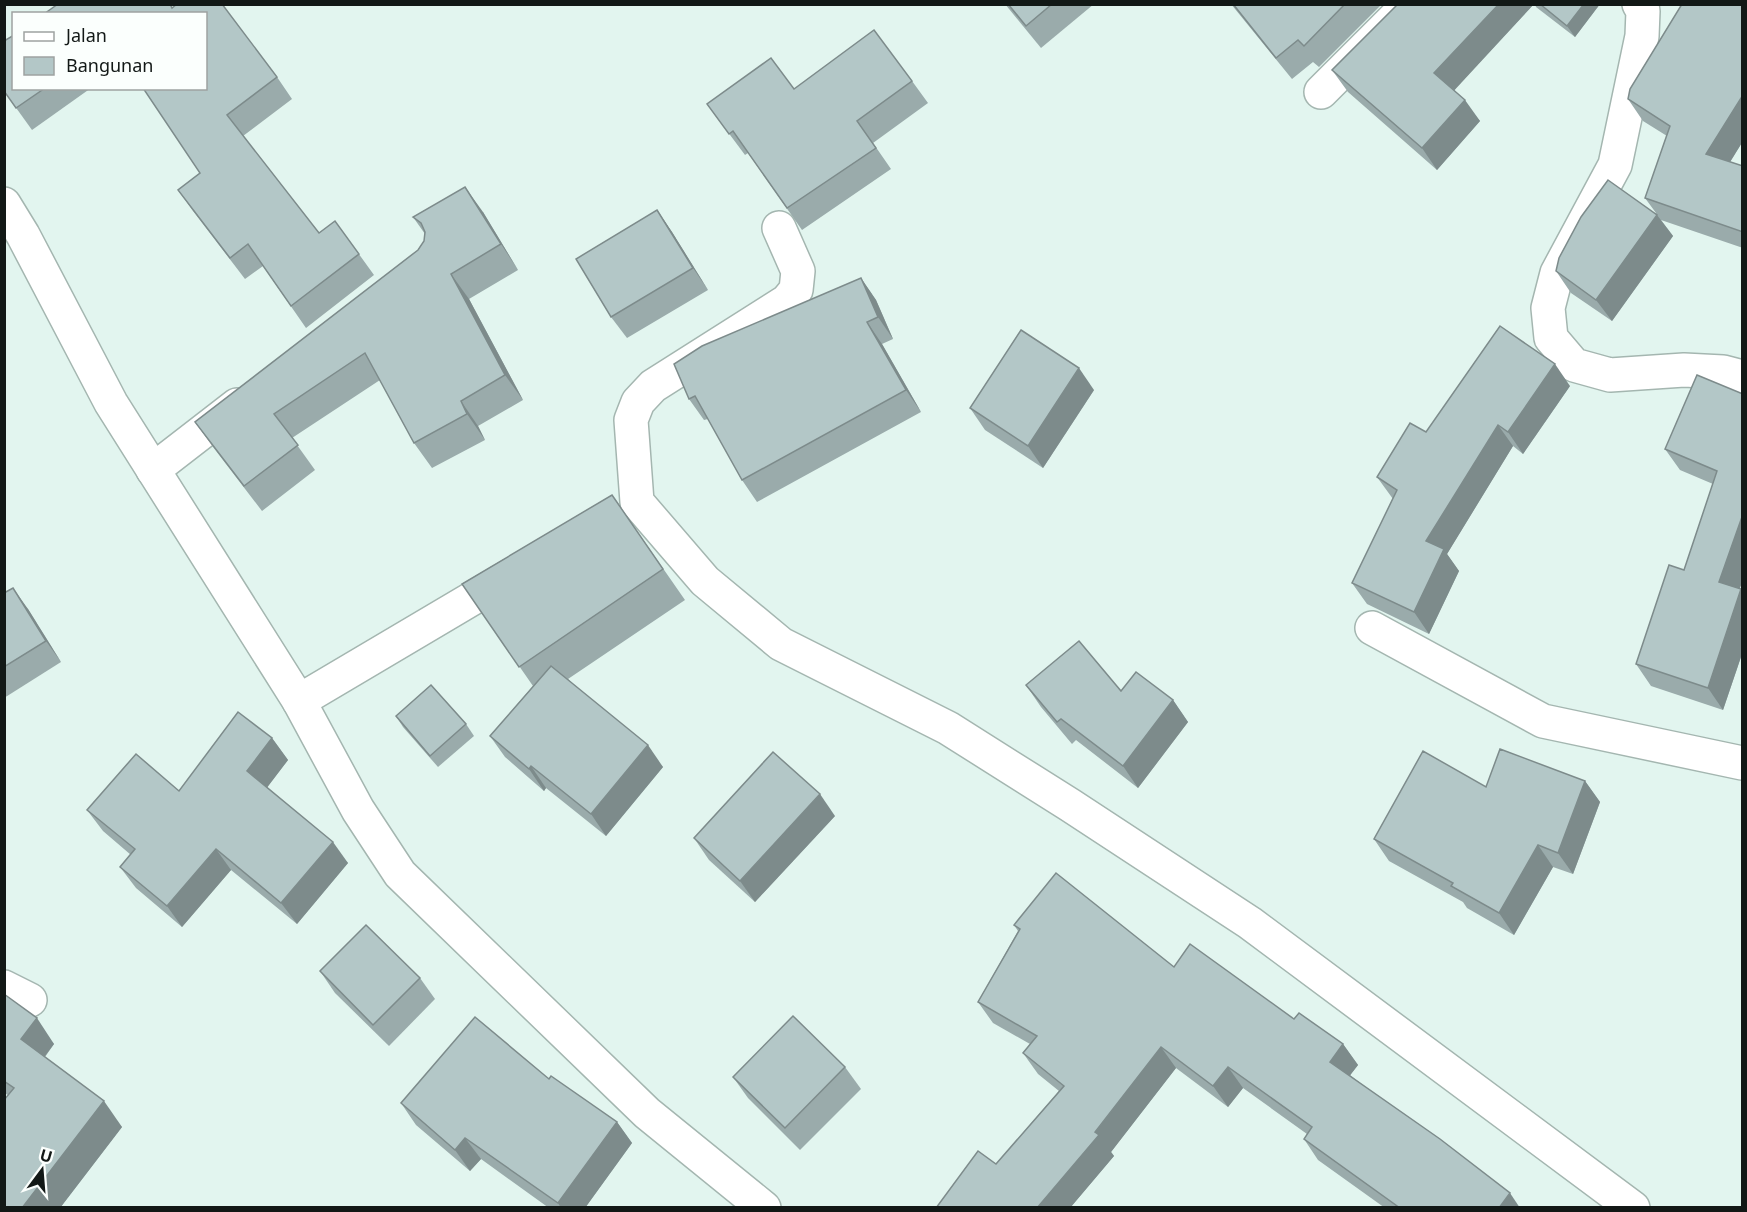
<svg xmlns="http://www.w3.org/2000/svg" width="1747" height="1212" font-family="'Noto Sans',sans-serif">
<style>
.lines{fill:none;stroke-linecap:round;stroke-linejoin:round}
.minor-casing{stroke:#a4b6b0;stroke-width:36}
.minor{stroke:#fff;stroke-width:33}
.wall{fill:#9aabab}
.shaded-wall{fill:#7d8b8b}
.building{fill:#b3c7c7;stroke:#7d8b8b;stroke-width:1.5}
</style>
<rect width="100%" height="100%" fill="#e2f5ef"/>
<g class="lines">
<g class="minor-casing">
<g id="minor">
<path d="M1639,4l4,7 -1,25 -27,129 -58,108 -9,35 3,30 23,27 36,10 74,-5 39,2 19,5"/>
<path d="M1321,92l88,-88"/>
<path d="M4,204l19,31 88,168 188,298 59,109 42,64 247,239 117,95"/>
<path d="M779,228l19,43 -2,19 -9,11 -134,85 -15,16 -7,18 6,82 68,79 76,63 167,84 122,77 180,118 383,285"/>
<path d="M153,470l84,-65"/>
<path d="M1372,628l171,93 199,42"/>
<path d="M299,701l213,-126"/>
<path d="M4,987l26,13"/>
</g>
</g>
<use href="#minor" class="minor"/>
</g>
<g class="wall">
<path d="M1005,4h89l-53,44z"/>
<path d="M1231,4h151l-63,63 -6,-5 -21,17z"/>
<path d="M1398,4h136l-80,86 26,31 -43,49 -89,-78 -16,-22z"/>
<path d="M1535,4h65l-25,33 -39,-30z"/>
<path d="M1743,4v137l-13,21 13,4v82l-82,-28 12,16 -61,85 -41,-28 -15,-22 100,-58 -11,-15 22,-62 -24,-15 -15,-22z"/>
<path d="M173,8l104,69 15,22 -49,37 76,97 16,-12 39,54 -68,53 -43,-62 -18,13 -52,-68 -15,-21 22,-17z"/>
<path d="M912,81l16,22 -55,40 18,26 -89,61 -54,-77 -3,2 -38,-51 87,-15z"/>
<path d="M14,88h77l-59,42 -28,-39z"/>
<path d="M657,210l15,22 36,58 -81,48 -16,-21z"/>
<path d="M483,212l35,58 -49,29 54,101 -45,26 7,14 -53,28 -18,-25 -34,-63 -88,58 23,32 -53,41 -49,-64 -18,-25 223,-172 6,-9 1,-7 -12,-17z"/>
<path d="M861,278l15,22 17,39 -11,5 39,68 -164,90 -15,-22 -34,-61 -4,1 -15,-21z"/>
<path d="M1570,386l-47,68 -10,-8 -66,108 12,17 -30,63 -62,-30 -15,-21 41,-84 -16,-22 49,-45z"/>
<path d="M1094,390l-51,78 -58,-38 -15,-22z"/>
<path d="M1743,394v186l-4,9 4,2v60l-20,59 -72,-24 -15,-22 48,-94 29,-86 -33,-14 -15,-21z"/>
<path d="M612,495l73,105 -117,79 95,88 -57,69 -60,-48 -2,3 -39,-34 -15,-21 43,-50 -71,-102z"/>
<path d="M4,593l24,16 33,53 -57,36z"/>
<path d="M1026,685l95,6 52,9 15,22 -50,66 -62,-48 -4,4 -31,-37z"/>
<path d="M396,716l70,8 8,12 -36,31 -35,-40z"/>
<path d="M272,738l16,22 -21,27 81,76 -51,61 -66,-54 -49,57 -46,-39 -16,-21 11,-12 -28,-24 -16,-21 92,-19z"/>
<path d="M1585,781l15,21 -27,72 -20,-7 -39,68 -47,-27 -4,-6 -74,-41 -15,-22 112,-52z"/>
<path d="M835,816l-80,86 -46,-42 -15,-22z"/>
<path d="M1014,925l160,42 120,52 49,25 15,21 -8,10 170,133h-135l-67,-48 -14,-21 3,-5 -64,-46 -15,19 -52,-39 -65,84 3,4 -44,52h-134l60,-44 63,-73 -21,-17 -15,-21 7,-9 -37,-21 -15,-21 40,-71z"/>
<path d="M320,971l100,7 15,21 -46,47 -54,-53z"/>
<path d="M4,994l50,50 -9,13 77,70 -62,81h-56l4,-113 -4,-2z"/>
<path d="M845,1067l16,22 -61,61 -52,-52 -15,-21z"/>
<path d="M549,1079l68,43 15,21 -47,65h-36l-68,-49 -11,12 -54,-46 -15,-22z"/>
</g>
<g class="shaded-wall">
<path d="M1499,4h35l-84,91 -16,-22z"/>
<path d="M1584,4h16l-25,33 -8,-11z"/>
<path d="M1743,95v46l-21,34 -16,-21z"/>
<path d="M1465,100l15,21 -43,49 -15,-22z"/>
<path d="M465,187l18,25 35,58 -17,-26z"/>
<path d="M657,210l15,22 36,58 -15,-22z"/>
<path d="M1657,215l16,21 -61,85 -16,-21z"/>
<path d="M451,274l18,25 54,101 -18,-25z"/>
<path d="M861,278l15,22 17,39 -15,-22z"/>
<path d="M867,322l15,22 39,68 -15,-22z"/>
<path d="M1555,364l15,22 -47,68 -15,-22z"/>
<path d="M1079,368l15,22 -51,78 -15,-22z"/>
<path d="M461,401l17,25 7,14 -18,-26z"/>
<path d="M1498,425l15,21 -66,108 12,17 -30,63 -15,-22 12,-71z"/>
<path d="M1743,514v66l-9,24 -15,-22z"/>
<path d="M13,588l15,21 33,53 -15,-21z"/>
<path d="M1741,589l2,2v60l-20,59 -15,-22z"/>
<path d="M1173,700l15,22 -50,66 -15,-22z"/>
<path d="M272,738l16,22 -25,33 -16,-22z"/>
<path d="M648,745l15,22 -57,69 -15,-22z"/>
<path d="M531,766l15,22 -2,3 -15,-22z"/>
<path d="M1585,781l15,21 -27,72 -15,-21z"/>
<path d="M820,794l15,22 -80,86 -15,-21z"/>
<path d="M333,842l15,21 -51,61 -16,-21z"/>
<path d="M1538,845l15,22 -39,68 -15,-22z"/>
<path d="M216,849l15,21 -49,57 -15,-21z"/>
<path d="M37,1018l17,26 -15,20 -18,-25z"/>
<path d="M1343,1044l15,21 -13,17 -15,-20z"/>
<path d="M1161,1047l15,21 -65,84 3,4 -44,52h-33z"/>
<path d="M1228,1067l15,21 -15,19 -15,-21z"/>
<path d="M104,1101l18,26 -62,81h-38z"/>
<path d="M617,1122l15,21 -47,65h-24l-3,-5z"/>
<path d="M465,1138l16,21 -11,12 -15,-21z"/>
<path d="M1510,1193l10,15h-21z"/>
</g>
<g class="building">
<path d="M58,4h112l2,4 5,-4h45l55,73 -50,38 92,118 16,-12 24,33 -68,52 -43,-62 -18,14 -52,-68 22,-17 -57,-85h63v-74h-162z"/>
<path d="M1008,4h44l-26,22z"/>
<path d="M1233,4h112l-41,42 -6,-6 -22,18z"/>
<path d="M1398,4h101l-65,69 31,27 -43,48 -90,-78z"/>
<path d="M1540,4h44l-17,22z"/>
<path d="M1682,4h61v91l-37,59 37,12v66l-98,-34 25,-72 -42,-27 2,-10z"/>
<path d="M874,30l38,51 -55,40 19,27 -89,60 -54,-77 -4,3 -22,-30 64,-46 23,31z"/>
<path d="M14,35v53h31l-29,20 -12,-17v-50z"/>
<path d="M1608,180l49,35 -61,85 -40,-29 3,-13 22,-41z"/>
<path d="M465,187l36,57 -50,30 54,101 -44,26 6,13 -53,29 -49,-90 -91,61 24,31 -54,41 -49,-64 223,-172 6,-9 1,-9 -4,-9 -8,-6z"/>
<path d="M657,210l36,58 -82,49 -35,-58z"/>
<path d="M861,278l17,39 -11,5 39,68 -164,90 -47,-84 -6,3 -15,-35 28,-18z"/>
<path d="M1500,326l55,38 -47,68 -10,-7 -72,116 18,8 -30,63 -62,-29 45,-93 -20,-13 33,-54 16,9z"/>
<path d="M1021,330l58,38 -51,78 -58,-38z"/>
<path d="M1697,375l46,19v120l-24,68 22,7 -33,99 -72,-24 33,-99 15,5 33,-99 -52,-22z"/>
<path d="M612,495l51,74 -144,98 -57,-83z"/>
<path d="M13,588l33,53 -42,26v-74z"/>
<path d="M1079,641l42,50 15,-19 37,28 -50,66 -62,-47 -4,3 -31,-37z"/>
<path d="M551,666l97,79 -57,69 -60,-48 -2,3 -39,-33z"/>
<path d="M431,685l35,39 -36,32 -34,-40z"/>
<path d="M238,712l34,26 -25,33 86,71 -52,61 -65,-54 -49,57 -47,-39 15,-18 -48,-39 49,-56 43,37z"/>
<path d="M1500,749l85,32 -27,72 -20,-8 -39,68 -48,-27 2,-3 -79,-44 49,-88 63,36z"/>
<path d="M773,752l47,42 -80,87 -46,-43z"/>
<path d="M1056,873l118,94 16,-23 104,75 5,-6 44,31 -13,18 110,77 70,54 -11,15h-99l-96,-69 8,-12 -84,-60 -15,19 -52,-39 -66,85 4,3 -62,73h-101l42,-57 18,13 68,-78 -41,-33 14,-17 -59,-34 42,-73 -6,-4z"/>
<path d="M366,925l54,53 -47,47 -53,-54z"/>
<path d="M4,994l33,24 -16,21 83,62 -82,107h-18v-108l10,-12 -10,-7z"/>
<path d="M793,1016l52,51 -60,61 -52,-51z"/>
<path d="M475,1017l74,62 2,-3 66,46 -59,81 -93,-65 -10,12 -54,-47z"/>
</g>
<rect width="1747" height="1212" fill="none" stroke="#121816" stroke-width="12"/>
<rect x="12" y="12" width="195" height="78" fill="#fbfffd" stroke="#9ea3a1" stroke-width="1.5"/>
<rect x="24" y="32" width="30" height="9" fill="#ffffff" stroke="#9ea3a1" stroke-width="1.5"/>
<text x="66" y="42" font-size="18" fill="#121816">Jalan</text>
<rect x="24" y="57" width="30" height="18" fill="#b3c7c7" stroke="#9ea3a1" stroke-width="1.5"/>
<text x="66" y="72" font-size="18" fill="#121816">Bangunan</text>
<g transform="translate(42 1170) rotate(16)" stroke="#fbfffd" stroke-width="4.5" paint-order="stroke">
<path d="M0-4.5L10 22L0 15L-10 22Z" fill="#121816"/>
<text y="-9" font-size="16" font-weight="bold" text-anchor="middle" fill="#121816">U</text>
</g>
</svg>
